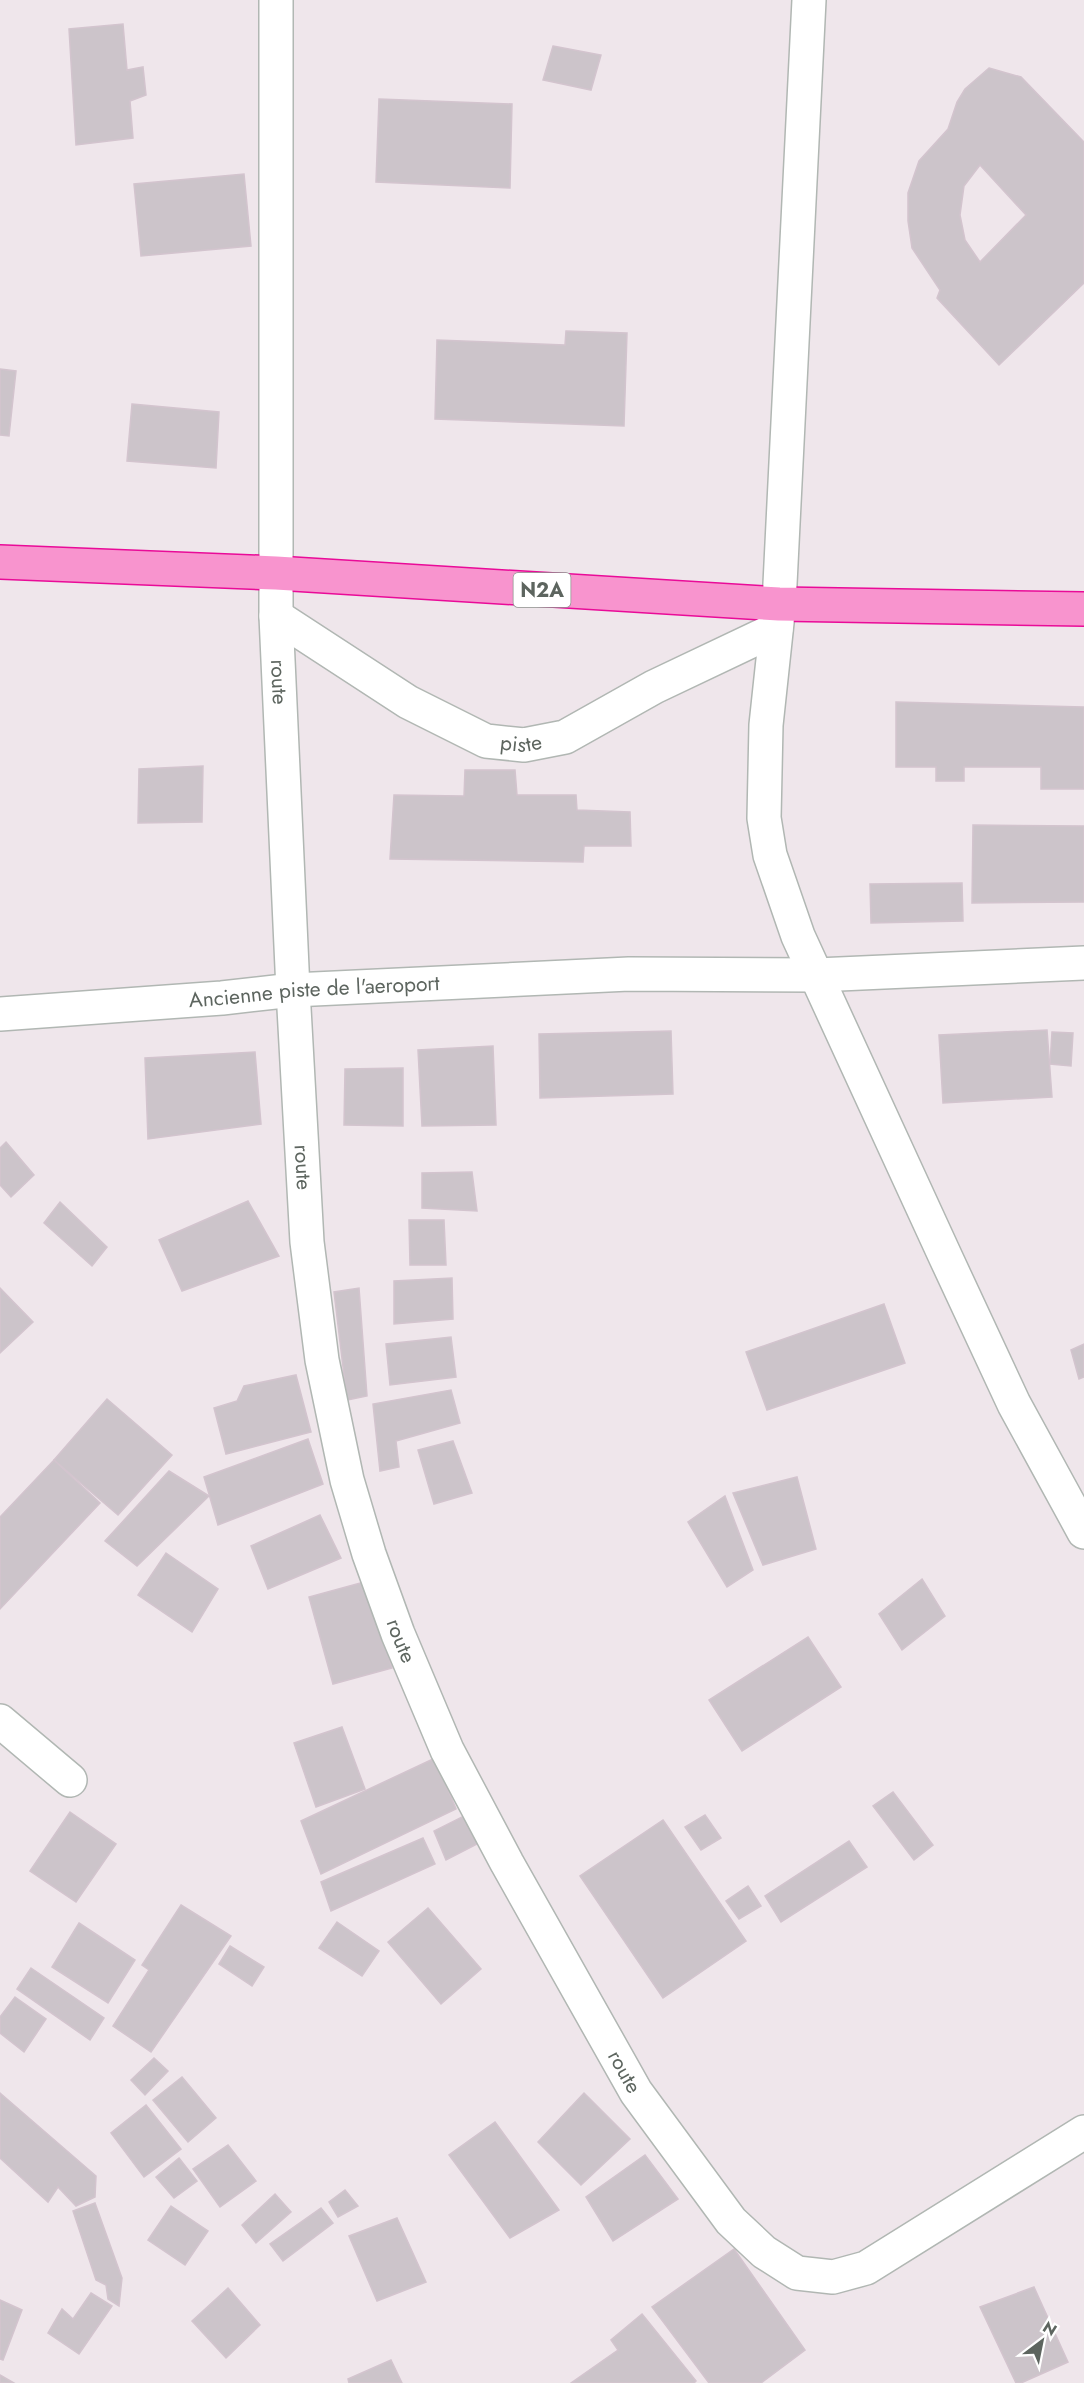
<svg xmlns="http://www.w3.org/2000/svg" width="1084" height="2383" font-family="Jost,sans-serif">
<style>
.building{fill:#ccc4ca;stroke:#d3c4ce;stroke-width:1.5;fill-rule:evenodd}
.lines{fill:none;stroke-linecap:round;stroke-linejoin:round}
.minor-casing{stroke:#b1b7b3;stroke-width:36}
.highway-casing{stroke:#e90b98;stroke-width:36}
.minor{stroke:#fff;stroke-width:33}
.highway{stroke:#f894ce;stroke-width:33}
.labels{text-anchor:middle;stroke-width:4.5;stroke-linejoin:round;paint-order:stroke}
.shield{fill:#fff;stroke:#8e938f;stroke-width:1.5}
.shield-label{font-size:20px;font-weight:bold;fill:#5d655f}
.street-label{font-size:21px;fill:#5d655f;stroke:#fff}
</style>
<rect width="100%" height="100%" fill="#efe6eb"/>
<g class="building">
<path d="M123,24l4,46 16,-3 3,28 -16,6 3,37 -57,7 -7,-116z"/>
<path d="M553,46l48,9 -10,35 -48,-10z"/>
<path d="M989,68l32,9 63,65v141l-85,82 -62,-67 3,-8 -28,-42 -4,-27v-28l11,-32 29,-32 9,-27 8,-13zM980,165l46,50 -46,47 -15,-22 -5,-25 4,-29z"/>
<path d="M379,99l133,5 -2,84 -134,-6z"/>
<path d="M244,174l7,72 -110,10 -7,-72z"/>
<path d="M566,331l61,2 -3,93 -189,-7 2,-79 128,5z"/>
<path d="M0,369l16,2 -7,65 -9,-1z"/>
<path d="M132,404l87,8 -3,56 -89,-7z"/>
<path d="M896,702l188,5v82h-43v-22h-77v14h-28v-14h-40z"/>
<path d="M203,766l-1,56 -64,1 1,-54z"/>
<path d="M465,770h50l2,25h59l1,15 53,2 1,34h-47l-1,16 -193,-3 4,-64 70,1z"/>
<path d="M973,825l111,1v76l-112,1z"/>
<path d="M962,883l1,38 -92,2 -1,-39z"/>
<path d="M1047,1030l5,67 -109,6 -4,-68z"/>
<path d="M671,1031l2,63 -133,4 -1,-64z"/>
<path d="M1052,1032l21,1 -2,33 -21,-2z"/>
<path d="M493,1046l3,79 -74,1 -4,-76z"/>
<path d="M255,1052l6,72 -113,15 -3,-81z"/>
<path d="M403,1068v58l-59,-1 1,-56z"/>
<path d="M6,1142l28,33 -23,22 -11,-12v-37z"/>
<path d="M472,1172l5,39 -55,-3v-35z"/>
<path d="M248,1201l31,55 -97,35 -23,-51z"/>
<path d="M60,1202l47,45 -15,19 -48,-43z"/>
<path d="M409,1220h35l2,45h-36z"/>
<path d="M452,1278l1,41 -59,5v-43z"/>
<path d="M0,1288l33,34 -33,31z"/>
<path d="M359,1288l8,108 -20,4 -13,-108z"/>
<path d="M884,1304l21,59 -138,47 -21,-58z"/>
<path d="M451,1337l5,40 -66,8 -4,-41z"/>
<path d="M1084,1344v33l-5,2 -8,-29z"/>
<path d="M296,1375l15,57 -85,22 -12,-46 23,-7 7,-15z"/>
<path d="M451,1390l9,33 -64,18 3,26 -19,4 -7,-67z"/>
<path d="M107,1399l65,56 -54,60 -64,-55z"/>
<path d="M308,1439l15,45 -105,41 -14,-48z"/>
<path d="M453,1441l19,52 -38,11 -16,-54z"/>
<path d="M54,1460l46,43 -100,106v-92z"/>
<path d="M169,1471l40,25 -72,70 -32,-25z"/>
<path d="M797,1477l19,72 -53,16 -30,-72z"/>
<path d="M725,1496l28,74 -26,17 -39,-65z"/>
<path d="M320,1515l21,43 -73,31 -17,-43z"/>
<path d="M166,1553l52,36 -26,43 -54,-37z"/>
<path d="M922,1579l23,37 -43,34 -23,-36z"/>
<path d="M368,1581l24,87 -59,16 -24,-87z"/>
<path d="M808,1637l33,50 -99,64 -33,-51z"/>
<path d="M342,1727l23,62 -49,18 -22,-64z"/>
<path d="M435,1758l21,51 -135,65 -20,-53z"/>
<path d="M893,1792l40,53 -19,15 -41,-54z"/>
<path d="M70,1812l46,32 -40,58 -46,-31z"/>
<path d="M468,1814l13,28 -35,18 -12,-29z"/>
<path d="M705,1815l16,23 -20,12 -16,-23z"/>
<path d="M663,1820l83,121 -83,57 -83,-122z"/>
<path d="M423,1838l12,26 -104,47 -10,-29z"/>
<path d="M849,1841l18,26 -86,55 -16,-26z"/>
<path d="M748,1886l13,20 -22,13 -13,-18z"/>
<path d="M181,1905l50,31 -80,116 -38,-26 36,-56 -7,-5z"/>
<path d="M428,1908l53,61 -40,35 -53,-62z"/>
<path d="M337,1922l42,29 -17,25 -43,-28z"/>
<path d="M79,1923l56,37 -27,43 -56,-36z"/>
<path d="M230,1946l34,21 -12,19 -33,-22z"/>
<path d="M31,1968l73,50 -14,22 -73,-51z"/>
<path d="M15,1997l31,22 -22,33 -24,-19v-16z"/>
<path d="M154,2058l14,13 -23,24 -14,-15z"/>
<path d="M182,2077l34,41 -28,24 -35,-42z"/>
<path d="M0,2093l96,83 -1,21 -19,9 -18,-19 -10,15 -48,-44z"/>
<path d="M584,2093l46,46 -49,46 -43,-43z"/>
<path d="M146,2105l35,44 -37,28 -33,-44z"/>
<path d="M495,2122l64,88 -49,28 -61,-83z"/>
<path d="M228,2145l28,36 -36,26 -27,-38z"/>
<path d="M645,2155l33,44 -65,42 -27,-44z"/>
<path d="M179,2158l18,23 -23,17 -18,-21z"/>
<path d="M345,2190l13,16 -20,11 -9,-15z"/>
<path d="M275,2194l16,18 -35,31 -14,-18z"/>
<path d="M95,2203l27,75 -3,28 -11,-7 -2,-14 -10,-5 -23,-69z"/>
<path d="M171,2206l37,25 -23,34 -37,-25z"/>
<path d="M321,2208l12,15 -50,38 -13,-17z"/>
<path d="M397,2218l29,64 -49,19 -28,-65z"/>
<path d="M734,2249l71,101 -44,33h-52l-57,-76z"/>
<path d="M1034,2287l34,75 -47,21h-5l-36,-76z"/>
<path d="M228,2288l32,37 -34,33 -34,-37z"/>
<path d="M91,2293l21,13 -33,48 -31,-21 14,-24 11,10z"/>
<path d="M0,2300l22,10 -19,50 -3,-1z"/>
<path d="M642,2314l54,67 -2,2h-123l47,-33 -7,-10z"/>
<path d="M391,2360l11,23h-53l-1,-4z"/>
<path d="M0,2375l14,8h-14z"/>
</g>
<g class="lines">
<g class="minor-casing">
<g id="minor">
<path id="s1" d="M276,0v616l17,374 14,252 15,118 25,120 22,74 29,80 49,116 60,113 129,229 95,129 33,31 33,21 36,4 33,-9 218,-136"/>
<path d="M809,0l-30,604 -13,121 -2,93 6,37 28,81 148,322 68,146 70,128"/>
<path id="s2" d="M276,616l132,86 78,39 38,4 41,-8 89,-50 122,-58"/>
<path id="s3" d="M0,1014l222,-16 71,-8 336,-16 188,1 267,-12"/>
<path d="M0,1721l70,59"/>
</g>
</g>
<g class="highway-casing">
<path id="highway" d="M0,562l276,11 503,31 305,5"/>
</g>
<use href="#minor" class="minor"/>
<use href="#highway" class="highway"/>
</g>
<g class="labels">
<rect class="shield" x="513.5" y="573" width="57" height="34" rx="4.5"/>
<g class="shield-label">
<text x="542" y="597">N2A</text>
</g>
<g class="street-label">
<text dy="7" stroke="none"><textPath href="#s1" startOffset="682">route</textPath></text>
<text dy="7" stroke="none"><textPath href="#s2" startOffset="280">piste</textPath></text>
<text dy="7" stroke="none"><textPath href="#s3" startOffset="315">Ancienne piste de l'aeroport</textPath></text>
<text dy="7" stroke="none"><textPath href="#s1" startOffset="1168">route</textPath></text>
<text dy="7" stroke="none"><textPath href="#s1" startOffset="1654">route</textPath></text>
<text dy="7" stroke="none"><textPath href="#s1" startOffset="2140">route</textPath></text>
</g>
</g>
<g transform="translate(1042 2341) rotate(32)" stroke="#ffffff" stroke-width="4.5" paint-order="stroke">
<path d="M0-4.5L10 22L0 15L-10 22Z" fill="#5d655f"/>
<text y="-9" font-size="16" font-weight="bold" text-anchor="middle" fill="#5d655f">N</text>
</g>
</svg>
